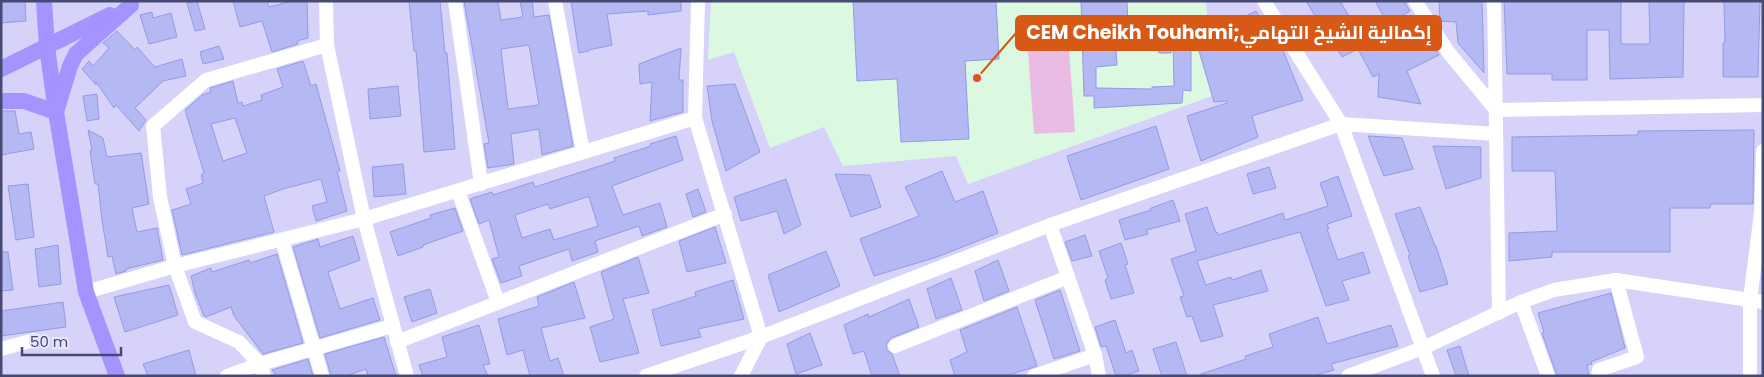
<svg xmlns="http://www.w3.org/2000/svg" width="1764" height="377" font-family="Poppins,Cairo,sans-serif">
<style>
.residential{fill:#d6d2fa}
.education{fill:#dbf9e0}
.green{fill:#eabce4}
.building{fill:#b4b8f3;stroke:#949ae6;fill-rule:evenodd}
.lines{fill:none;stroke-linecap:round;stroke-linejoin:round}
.minor{stroke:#fff;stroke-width:14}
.major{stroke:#a593ff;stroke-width:16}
.leader{fill:none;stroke:#d85816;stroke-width:2}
.callout-dot{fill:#d85816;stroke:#e9e5ff;stroke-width:2}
.callout{fill:#d85816;stroke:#d85816;stroke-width:2}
.callout-label{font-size:19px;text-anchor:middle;font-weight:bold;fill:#fff}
</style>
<rect width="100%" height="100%" fill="#e3defd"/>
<rect class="residential" x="1" y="1" width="1762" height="375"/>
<path class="education" d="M711,1h495l6,95 -244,88 -12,-28 -113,10 -19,-39 -54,21 -36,-96 -26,8z"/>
<path class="green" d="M1069,49l6,83 -41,2 -6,-83z"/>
<g class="building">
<path d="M1,1h24l1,20 -25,2z"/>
<path d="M197,1l8,28 -10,2 -8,-28z"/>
<path d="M233,1h34l2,6 23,-6h15l1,37 -11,3 1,3 -26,8 -10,-31 -22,6z"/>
<path d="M409,1h31l5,52h2l8,96 -31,3 -8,-101h-2z"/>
<path d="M464,1h34l3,19 22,-3 -3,-16h12l2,16 15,-2 24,131 -31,9 -3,-26 -28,5 3,30 -26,4 -4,-24 5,-1zM529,45l10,60 -31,4 -7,-60z"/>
<path d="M571,1h110v10l-33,4v-4l-41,3 5,31 -23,5v1l-10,2z"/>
<path d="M853,1h143l3,58 -34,2 4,78 -68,3 -4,-63 -40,2z"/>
<path d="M1081,1h46l2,47h-13l1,17 -21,2v21l56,1v-2l22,-1 -1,-42 18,-1v48l-8,-1 -1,13 -88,5v-12h-10z"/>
<path d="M1306,1h34l30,50 17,-9 5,9 33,-19 14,23 -32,16 14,33 -43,-7 1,-23 -6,3 -15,-28 -16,8 -23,-38h-2z"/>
<path d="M1375,1h29l6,10 -22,13z"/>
<path d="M1439,1h43l2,72 -26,-30 -2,-21 -16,-1z"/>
<path d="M1504,1h117v43h27l2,-1 -1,-42h35l-1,76 -73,2 -1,-49h-22v50h-35v-6h-45z"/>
<path d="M1724,1h36l-2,76h-35v-34h2z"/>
<path d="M1256,11l28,42 19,47 -51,16 6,21 -57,24 -14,-45 40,-13v-2l-13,1 -15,-51 36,-17 -2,-12z"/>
<path d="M152,12l1,6 18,-5 6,24 -28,7 -9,-29z"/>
<path d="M117,31l18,19 2,-3 18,20 27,-8 4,17 -23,5 -28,27 11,12 -7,11 -23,-26 -2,3 -18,-26v3l-14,-16 7,-8 4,5 16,-18 -6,-5z"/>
<path d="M1158,31h14l-1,22h-12z"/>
<path d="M219,46l5,13 -21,5 -3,-12z"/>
<path d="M681,48l-2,32h4v32l-33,9 2,-39 -12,2 -1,-20z"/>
<path d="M303,61l8,25 5,-2 24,87h-3l10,40 -31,10 -4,-15 15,-4 -6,-23 -38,10 -19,7 10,36 -92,23 -10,-45 19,-6 -5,-15 17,-6 -2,-8 3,-2 -19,-63 17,-15 9,-3 -1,-4 23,-7 5,22 4,-1 1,4 19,-6 -1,-5 22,-8 -6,-18zM235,118l12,35 -24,8 -12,-37z"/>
<path d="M735,84l25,68 -34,19 -14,-50 -5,-35z"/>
<path d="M398,86l3,30 -31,3 -2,-30z"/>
<path d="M97,94l2,25 -12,2 -4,-25z"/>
<path d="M1,111h14l4,23 12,-2 3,17 -33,6z"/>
<path d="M1156,126l13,43 -88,31 -14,-44z"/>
<path d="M88,130l15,8 4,19 34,-4 8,51 -17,4 5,24 20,-4 6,32 -37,9v2l-10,3 -4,-18 -4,1 -6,-37 -4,-36h-3l-5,-33 2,-1z"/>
<path d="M1754,130l-1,74h-42l-1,4h-40v44h-118v5l-43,4v-28l48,-2 -2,-60h-43v-34l126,-2v-4z"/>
<path d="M676,136l7,24 -71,26 11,29 37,-12 7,24 -25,9 -3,-10 -44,15 3,11 -26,9 -3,-12 -50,17 3,10 -21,7 -9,-24 7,-2 -10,-37 -10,4 -9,-25 22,-7 1,3 40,-13 2,5 80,-26 -1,-3 37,-12 -1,-2zM587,197h2l9,29 -44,14 -4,-11 -28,9 -7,-23 33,-11 2,5z"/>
<path d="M1368,136l34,2 11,31 -29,7z"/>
<path d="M1433,146l48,1v31l-35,11z"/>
<path d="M403,164l3,30 -32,3 -2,-30z"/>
<path d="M1269,167l7,21 -23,6 -6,-20z"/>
<path d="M942,171l13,31 28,-11 15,42 -61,24 -63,19 -14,-37 59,-23 -14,-29z"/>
<path d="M835,174l35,1 11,32 -30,10z"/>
<path d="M1338,176l14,40 -25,8 2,5h-2l11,31 25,-8 7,21 -28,8 7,19 -23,6 -26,-74 -103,29 9,24 25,-8 1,3 29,-10 7,21 -55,14 10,31 -22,6 -9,-26 -5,1 -7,-20 4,-1 -13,-37 25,-8 -11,-37 22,-7 9,26 1,-1 1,3 65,-22 2,7 43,-14 -8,-23z"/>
<path d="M786,179l15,46 -17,9 -7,-23 -36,10 -7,-24z"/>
<path d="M28,184l6,53 -18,3 -8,-54z"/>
<path d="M698,189l8,23 -13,5 -7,-23z"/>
<path d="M1173,200l7,21 -33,9 1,4 -23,6 -6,-20 32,-10v-2z"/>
<path d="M1420,207l15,39h1l12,38 -28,8 -12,-36 2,-1 -15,-41z"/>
<path d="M455,208l8,23 -40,14v2l-25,9 -8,-24 41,-14 -1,-3z"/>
<path d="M715,227l11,36 -39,9 -8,-31z"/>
<path d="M1085,235l7,21 -20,5 -7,-19z"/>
<path d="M353,236l7,24 -32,12 12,37 33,-11 7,22 -60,18 -27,-91 25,-8 2,8z"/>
<path d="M1121,243l7,21 -3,1 9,28 -23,6 -6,-19 3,-2 -9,-27z"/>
<path d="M58,245l3,39 -22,3 -4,-38z"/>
<path d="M826,251l14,35 -61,26 -11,-37z"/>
<path d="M1,252h7l5,38 -12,1z"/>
<path d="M277,254l26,89 -40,11 -29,-38 -3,-9 -25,10 -2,-1 -9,-23 -4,-17 20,-8 1,4 37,-12 1,3z"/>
<path d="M638,257l11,36 -26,6 16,54 -39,9 -10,-35 24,-8 -13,-47z"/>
<path d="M998,260l11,31 -25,10 -9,-30z"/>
<path d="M951,278l11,32 -26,9 -9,-30z"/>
<path d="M733,280l11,39 -46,10 3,8 -40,9 -9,-36 44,-14 -1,-4z"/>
<path d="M574,282l11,36 -44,10 9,33 8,-3 6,18h-34l-7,-26 -16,5 -9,-36 41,-13 -2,-9z"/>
<path d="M169,285l9,30 -53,17 -11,-35z"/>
<path d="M430,289l7,24 -25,9 -8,-25z"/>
<path d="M1060,290l20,61 -26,8 -19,-59z"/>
<path d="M1611,293l14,55 -34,14 1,2 -5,1 2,11h-32l-15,-43 2,-1 -6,-19z"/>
<path d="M909,299l10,28 -28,11 -5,7 1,5 5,4 8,22h-28l-8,-25 -11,3 -9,-29 24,-11 1,3z"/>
<path d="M63,302l3,25 -65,9v-25z"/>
<path d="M1017,307l20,59 -31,10h-51l-5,-16 17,-8 -7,-22z"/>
<path d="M1318,317l9,27 64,-19 7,21 -67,18 3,6 -21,6h-112v-2l45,-15 -1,-3 28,-9 -4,-13z"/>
<path d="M1115,320l11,33 6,-3 7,21 -16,5h-7l-10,-30 -5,1 -6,-20z"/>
<path d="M479,325l11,39 -7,1 5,11h-65l-4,-11 28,-8 -5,-20z"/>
<path d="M810,333l12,32 -26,9 -9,-30z"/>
<path d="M384,337l12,39h-28l-2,-7 -21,7h-14l-6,-22z"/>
<path d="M1176,342l11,34h-25l-9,-27z"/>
<path d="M1460,346l9,30h-13l-9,-26z"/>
<path d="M189,350l7,26h-48l-5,-12z"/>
<path d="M308,359l5,17h-36l-5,-6z"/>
</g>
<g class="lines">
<g class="minor">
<path d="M326,1l1,44 37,174 43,157"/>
<path d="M455,1l26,183"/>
<path d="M555,1l28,151"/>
<path d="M1264,1l77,123 92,252"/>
<path d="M1415,1l34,52 47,57 267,-5"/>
<path d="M1494,1l5,312"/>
<path d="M695,118l3,-117"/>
<path d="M458,191l40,111"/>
<path d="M1050,225l45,130 4,21"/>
<path d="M282,240l40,136"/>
<path d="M86,292l89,-26 189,-47 331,-101 66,219 -115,39"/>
<path d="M1521,302l27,74"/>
<path d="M397,342l328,-128"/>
<path d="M895,346l173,-69"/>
<path d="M1,349l33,-9"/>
<path d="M227,376l33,-12 132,-38"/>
<path d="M264,376l-4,-12 -21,-22 -44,-20 -20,-56 -15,-69 -7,-71 53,-46 121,-35"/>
<path d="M741,376l20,-39 289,-112 291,-101 155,10"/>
<path d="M1034,376l61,-21"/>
<path d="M1348,376l75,-28 98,-46 33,-12 62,-10 147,22"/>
<path d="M1598,376l1,-6 38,-13 -21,-77"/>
<path d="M1750,376v-76l11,-87 2,-62"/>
</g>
<g class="major">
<path d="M44,1l3,46 9,65 30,180 31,84"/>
<path d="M1,69l109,-54"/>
<path d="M1,101h23l32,11 14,-46 6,-12 55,-49"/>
</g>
</g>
<path class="leader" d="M977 78L1016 33"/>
<circle class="callout-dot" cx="977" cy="78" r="5"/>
<rect class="callout" x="1016" y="16" width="425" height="34" rx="5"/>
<g class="callout-label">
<text x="1229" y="39">CEM Cheikh Touhami;إكمالية الشيخ التهامي</text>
</g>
<rect width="1764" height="377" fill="none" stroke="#464a73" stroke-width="5"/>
<path d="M22 347v8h99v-8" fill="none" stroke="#464a73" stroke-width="2.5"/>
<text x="30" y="347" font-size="15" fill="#464a73" stroke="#e9e5ff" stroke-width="4" paint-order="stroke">50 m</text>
</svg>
